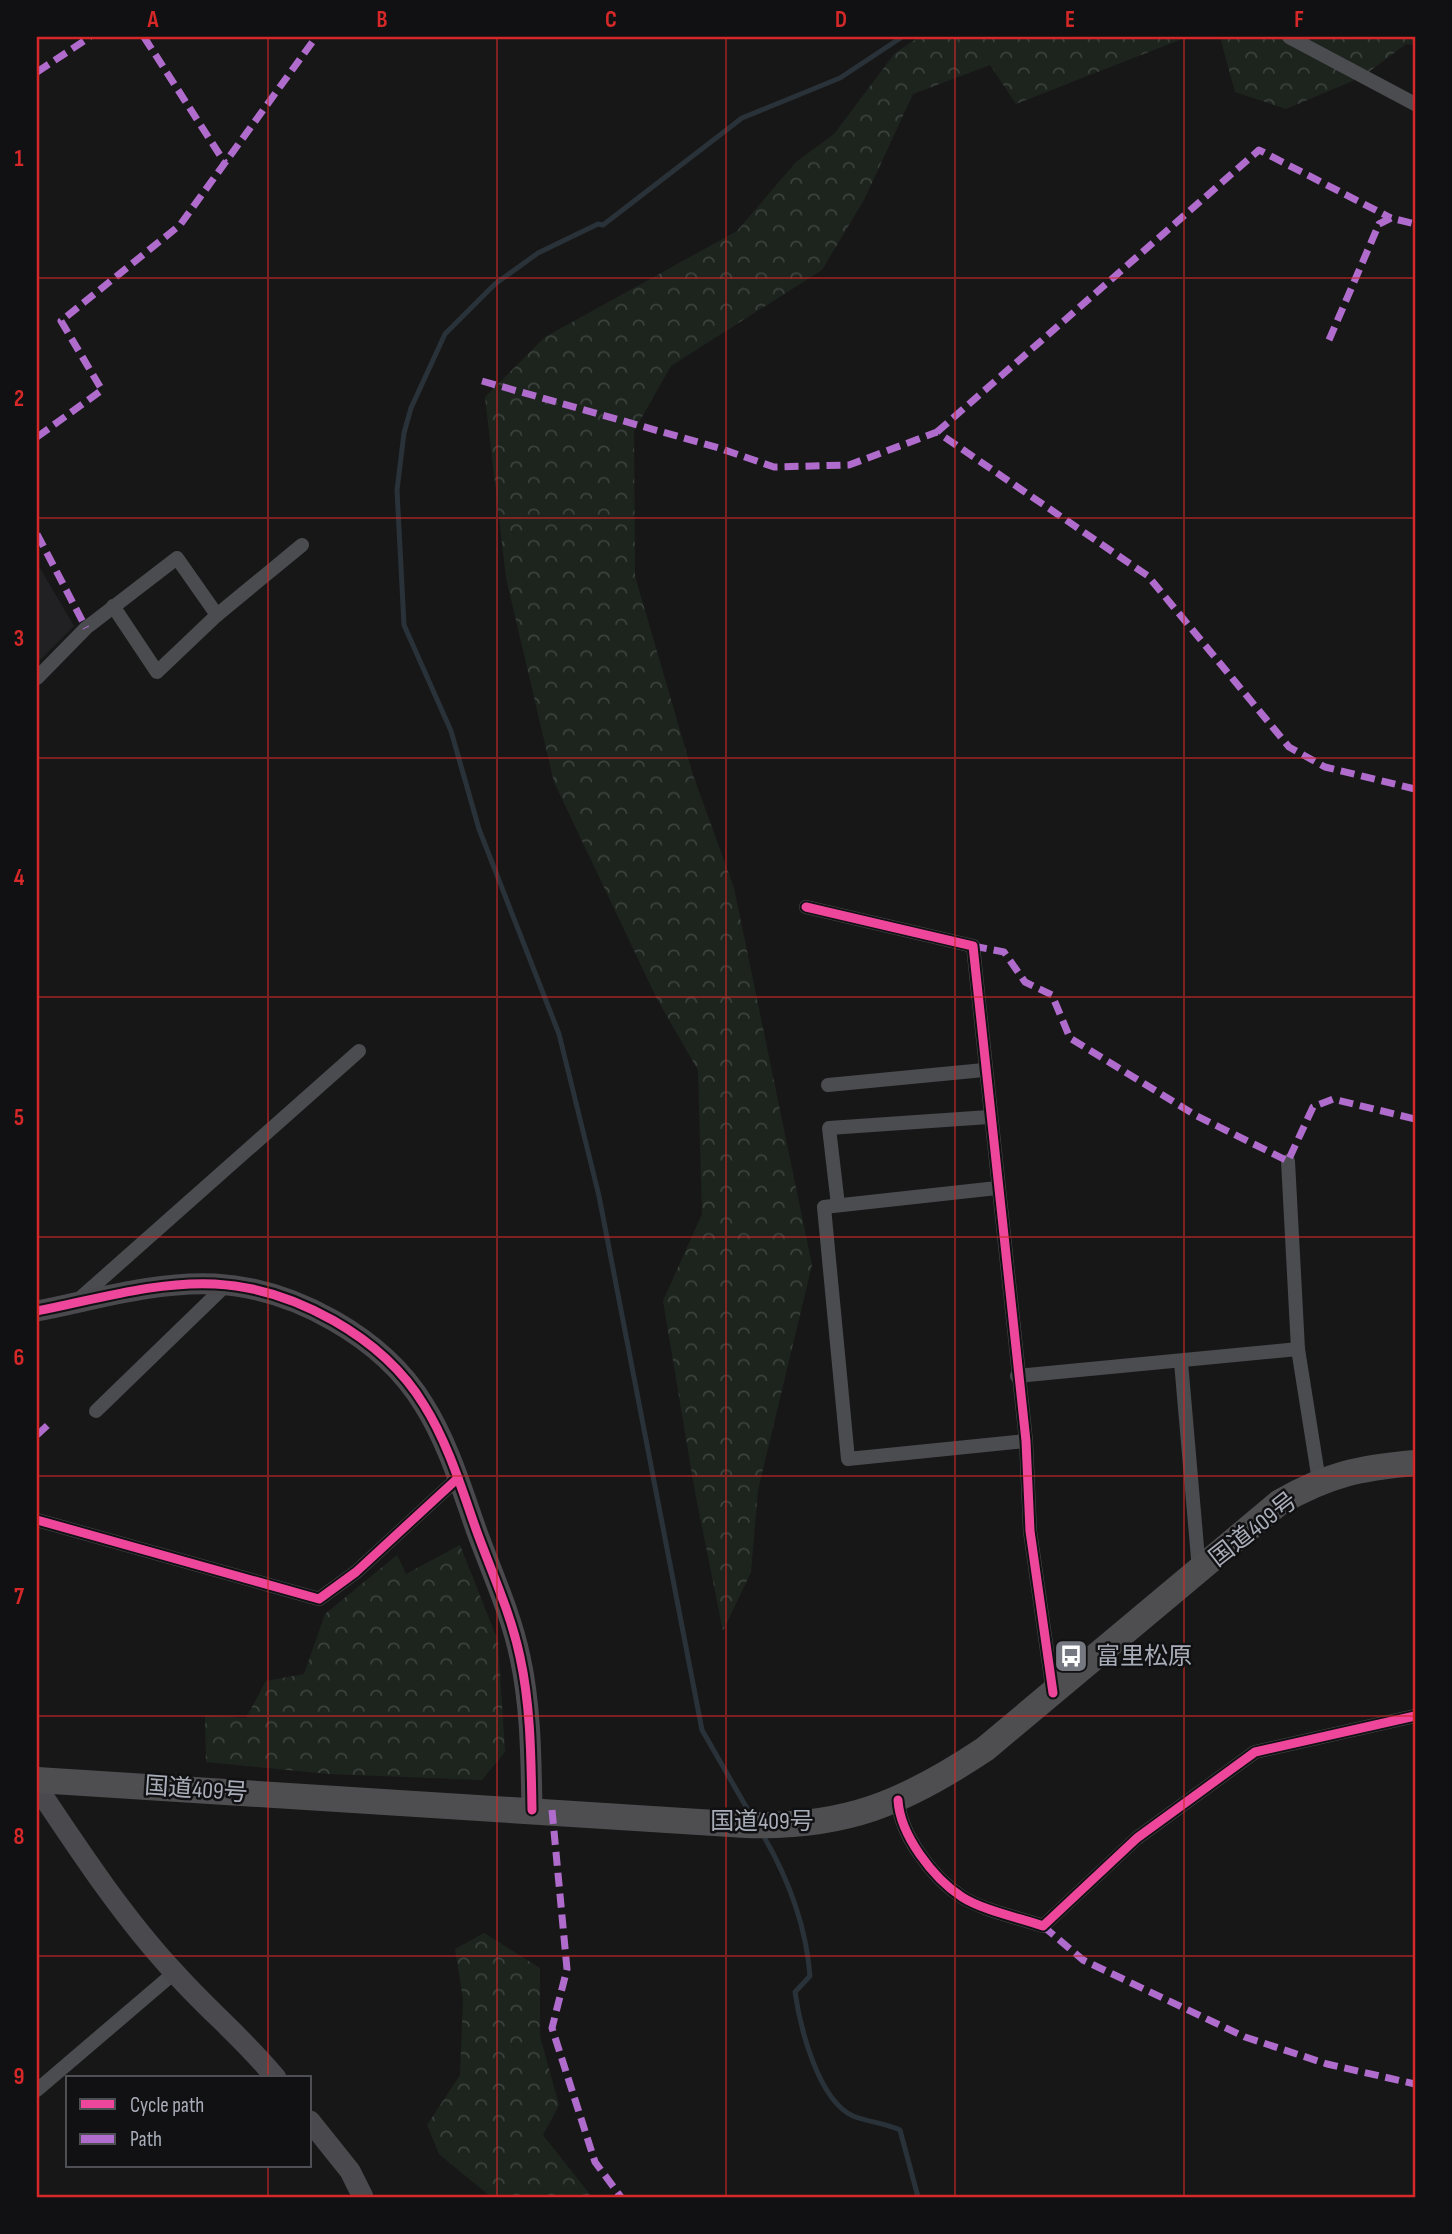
<svg xmlns="http://www.w3.org/2000/svg" width="1452" height="2234" font-family="'Sofia Sans Condensed','Noto Sans JP',sans-serif">
<style>
.built{fill:#212123}
.forest{fill:url(#forest-crowns)}
.lines{fill:none;stroke-linecap:round;stroke-linejoin:round}
.stream{stroke:#2a3239;stroke-width:5}
.street{stroke:#4b4c50;stroke-width:14}
.secondary{stroke:#4a4a4e;stroke-width:21}
.highway{stroke:#4e4e51;stroke-width:26}
.quiet{stroke:#b06ccc;stroke-width:7;stroke-dasharray:14 7;stroke-linecap:butt}
.cycleway-casing{stroke:#111113;stroke-width:13}
.cycleway{stroke:#ed469a;stroke-width:9}
.grid{fill:none;stroke:#d62828;stroke-width:2;stroke-opacity:0.55}
.labels{text-anchor:middle;stroke-width:5;stroke-linejoin:round;paint-order:stroke}
.street-label{font-size:24px;fill:#a8adb8;stroke:#111113}
.poi-label{font-size:24px;fill:#a8adb8;stroke:#111113;text-anchor:start}
.neatline{fill:none;stroke:#d62828;stroke-width:2.5}
.grid-label{font-size:23px;text-anchor:middle;font-weight:bold;fill:#d62828}
</style>
<defs>
<pattern id="forest-crowns" width="20" height="18" patternUnits="userSpaceOnUse" patternTransform="scale(1.75)"><rect width="20" height="18" fill="#1d241e"/><path d="M2 6a3 3 0 1 1 6 0M12 15a3 3 0 1 1 6 0" fill="none" stroke="#3b413d"/></pattern>
</defs>
<rect width="100%" height="100%" fill="#171717"/>
<path class="built" d="M37,563l37,63 -37,37z"/>
<g class="forest">
<path d="M919,37h268l-171,67 -26,-39 -77,29 -49,106 -42,70 -151,96 -37,65 1,145 58,199 41,113 78,377 -54,225 -7,82 -28,59 -28,-139 -32,-191 39,-87 -4,-144 -41,-71 -103,-217 -48,-204 -21,-181 60,-60 192,-106 59,-69 38,-28 61,-81z"/>
<path d="M1220,37h195v8l-9,-1 -44,33 -76,32 -51,-17z"/>
<path d="M460,1545l38,96 7,111 -23,28 -153,-6 -123,-12 -1,-47 41,3 20,-37 38,-7 21,-60 72,-59 9,19z"/>
<path d="M484,1933l56,35v68l19,69 -16,30 49,62h-101l-52,-43 -12,-29 33,-50 3,-76 -8,-50z"/>
</g>
<g class="lines">
<g class="stream">
<path d="M752,1817l-50,-87 -103,-534 -40,-162 -80,-205 -28,-98 -47,-106 -7,-135 7,-57 7,-25 34,-74 50,-50 43,-31 60,-29 5,1 139,-107 98,-40 62,-41"/>
<path d="M763,1835c25,43 43,90 47,141l-15,16c5,35 23,108 58,124 15,6 32,7 47,14l18,67"/>
</g>
<g class="street">
<path d="M1289,37l126,67"/>
<path d="M113,606l44,66 60,-57 85,-70"/>
<path d="M37,678l49,-50 91,-70 40,57"/>
<path d="M806,907l167,39 53,495 4,90 23,162"/>
<path d="M828,1085l156,-15"/>
<path d="M1288,1161l10,188 21,132"/>
<path d="M997,1188l-173,19 24,252 178,-18"/>
<path d="M838,1205l-9,-77 160,-11"/>
<path d="M78,1300l281,-249"/>
<path d="M1181,1362l18,208"/>
<path d="M1017,1376l281,-27"/>
<path d="M96,1411l129,-125"/>
<path d="M37,1520l282,79 37,-27 102,-94"/>
<path d="M898,1800c2,35 35,78 64,97 20,13 58,21 81,29l94,-88 118,-86 160,-36"/>
<path d="M37,2090l137,-117"/>
</g>
<g class="secondary">
<path d="M37,1311c57,-11 119,-30 178,-27 78,4 168,53 209,121 24,38 38,85 53,127 15,41 34,82 43,125 11,50 11,103 12,153"/>
<path d="M37,1787c42,63 86,130 138,186 33,37 70,67 101,105"/>
<path d="M310,2121l40,50 13,26"/>
</g>
<path class="highway" d="M37,1780l709,45c99,3 158,-22 239,-76l295,-247c50,-28 79,-34 135,-39"/>
<g class="quiet">
<path d="M144,37l81,126"/>
<path d="M37,72l53,-35"/>
<path d="M1329,340l50,-116 12,-6 24,6"/>
<path d="M482,381l237,67 55,19 75,-2 88,-33 211,144 141,171 36,20 90,22"/>
<path d="M937,432l322,-282 132,68"/>
<path d="M37,437l65,-47 -41,-69 119,-96 136,-188"/>
<path d="M37,534l49,94"/>
<path d="M973,946l31,6 21,30 27,13 18,43 125,77 93,46 25,-54 20,-8 82,20"/>
<path d="M37,1435l13,-12"/>
<path d="M552,1810l15,159 -15,59 43,134 26,35"/>
<path d="M1043,1926l40,34 162,77 82,27 88,20"/>
</g>
<g class="cycleway-casing">
<g id="cycleway">
<path d="M806,907l167,39 53,495 4,90 23,162"/>
<path d="M37,1311c57,-11 119,-30 178,-27 78,4 168,53 209,121 24,38 38,85 53,127 15,41 34,82 43,125 11,50 11,103 12,153"/>
<path d="M37,1520l282,79 37,-27 102,-94"/>
<path d="M898,1800c2,35 35,78 64,97 20,13 58,21 81,29l94,-88 118,-86 160,-36"/>
</g>
</g>
<use href="#cycleway" class="cycleway"/>
</g>
<path class="grid" d="M268,37v2041M497,37v2160M726,37v2160M955,37v2160M1184,37v2160M37,278h1378M37,518h1378M37,758h1378M37,997h1378M37,1237h1378M37,1476h1378M37,1716h1378M37,1956h1378M268,2166v31"/>
<defs>
<g id="bus-square" transform="scale(1.75)"><rect x="-9" y="-9" width="18" height="18" rx="4" fill="#757880" stroke="#111113"/><path d="M-5-6H5V4H4V6H2V4H-2V6H-4V4H-5ZM-3.5-4V0h7V-4ZM-3.5 1.2v1.5H-2V1.2ZM2 1.2v1.5H3.5V1.2Z" fill="#fff"/></g>
</defs>
<g fill-rule="evenodd">
<use href="#bus-square" x="1071" y="1656"/>
</g>
<g class="labels">
<g class="street-label">
<text transform="translate(1253 1529) rotate(-38)" y="8">国道409号</text>
<text transform="translate(196 1789) rotate(4)" y="8">国道409号</text>
<text x="762" y="1829">国道409号</text>
</g>
<g class="poi-label">
<text x="1096" y="1664">富里松原</text>
</g>
</g>
<rect width="1452" height="2234" fill="none" stroke="#111113" stroke-width="77"/>
<rect x="66" y="2076" width="245" height="91" fill="#111113" stroke="#4d4f55" stroke-width="2"/>
<rect x="80" y="2099" width="35" height="10" fill="#ed469a" stroke="#4d4f55" stroke-width="2"/>
<text x="130" y="2112" font-size="21" fill="#a8adb8">Cycle path</text>
<rect x="80" y="2134" width="35" height="10" fill="#b06ccc" stroke="#4d4f55" stroke-width="2"/>
<text x="130" y="2146" font-size="21" fill="#a8adb8">Path</text>
<rect x="38" y="38" width="1376" height="2158" class="neatline"/>
<g class="grid-label">
<text x="153" y="27">A</text>
<text x="382" y="27">B</text>
<text x="611" y="27">C</text>
<text x="841" y="27">D</text>
<text x="1070" y="27">E</text>
<text x="1299" y="27">F</text>
<text x="19" y="166">1</text>
<text x="19" y="406">2</text>
<text x="19" y="646">3</text>
<text x="19" y="885">4</text>
<text x="19" y="1125">5</text>
<text x="19" y="1365">6</text>
<text x="19" y="1604">7</text>
<text x="19" y="1844">8</text>
<text x="19" y="2084">9</text>
</g>
</svg>
